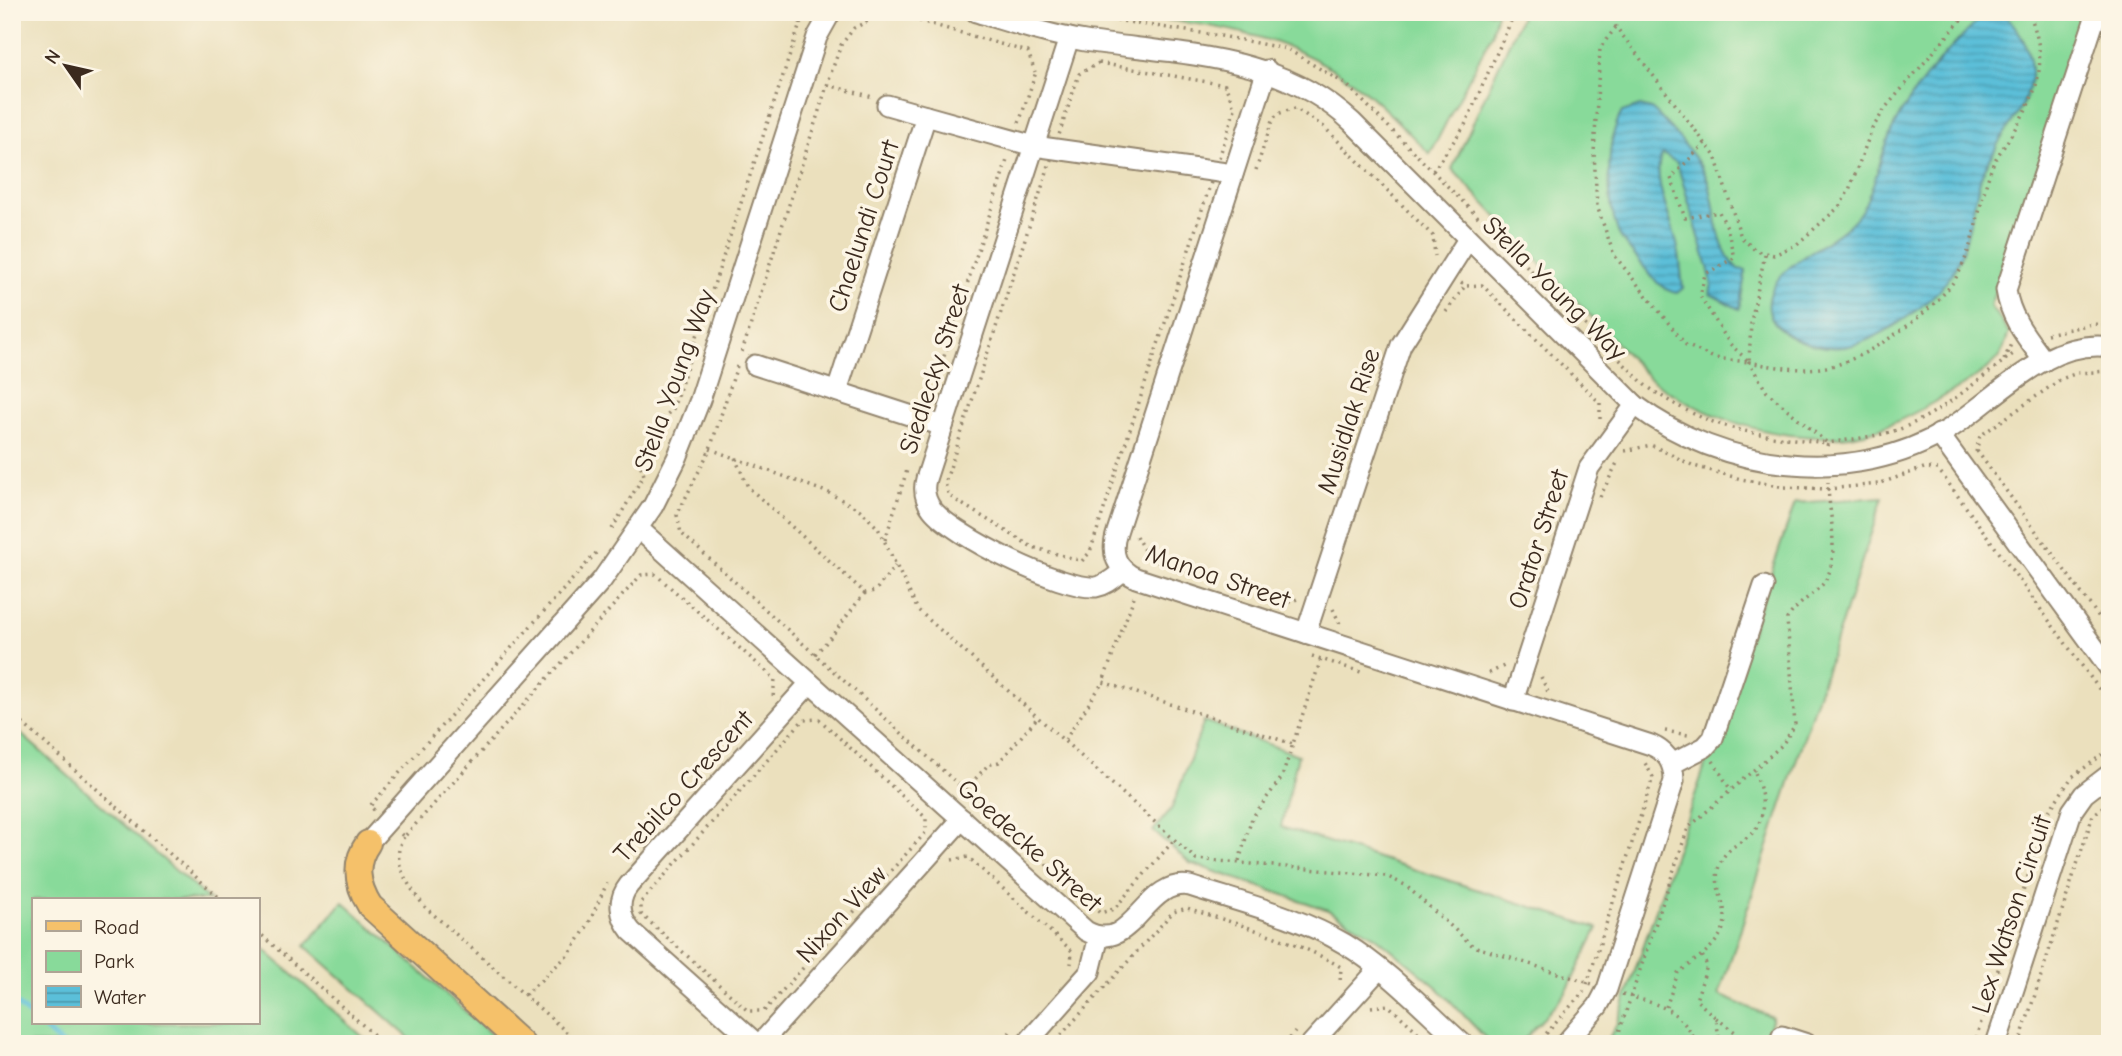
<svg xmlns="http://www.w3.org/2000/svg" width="2122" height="1056" font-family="'Comic Neue',sans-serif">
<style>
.green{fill:#88da9a;stroke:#62825c;stroke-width:2}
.water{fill:url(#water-rules);stroke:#4b747c;stroke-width:2}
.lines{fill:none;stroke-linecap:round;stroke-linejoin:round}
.stream{stroke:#5bbfd9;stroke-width:5}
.minor-casing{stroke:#93856e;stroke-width:23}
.major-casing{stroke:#93856e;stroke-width:28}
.path{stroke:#93856e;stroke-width:3.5;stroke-dasharray:2 5;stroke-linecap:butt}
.minor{stroke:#fff;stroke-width:19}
.major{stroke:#f5c16b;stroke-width:24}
.labels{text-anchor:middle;stroke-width:7;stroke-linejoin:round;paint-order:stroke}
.street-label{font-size:26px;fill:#3b2a1e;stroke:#fcf5e5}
</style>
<defs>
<pattern id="water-rules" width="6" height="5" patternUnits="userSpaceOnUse" patternTransform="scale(1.75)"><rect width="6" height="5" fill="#5bbfd9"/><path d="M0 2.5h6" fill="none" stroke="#4c9baf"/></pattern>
</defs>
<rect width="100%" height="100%" fill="#fcf5e5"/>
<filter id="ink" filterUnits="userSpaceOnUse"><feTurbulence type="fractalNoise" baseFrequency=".0143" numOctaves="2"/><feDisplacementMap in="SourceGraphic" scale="14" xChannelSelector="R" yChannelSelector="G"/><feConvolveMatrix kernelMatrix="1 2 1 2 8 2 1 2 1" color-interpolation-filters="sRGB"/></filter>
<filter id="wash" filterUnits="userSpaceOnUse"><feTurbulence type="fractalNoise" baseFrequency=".00686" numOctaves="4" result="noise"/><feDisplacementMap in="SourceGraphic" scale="28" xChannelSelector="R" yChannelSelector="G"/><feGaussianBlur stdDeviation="1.57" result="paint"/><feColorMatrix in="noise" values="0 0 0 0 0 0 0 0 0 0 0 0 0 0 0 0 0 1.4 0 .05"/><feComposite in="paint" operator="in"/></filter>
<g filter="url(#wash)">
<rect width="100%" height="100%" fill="#ebe0bd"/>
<g class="green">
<path d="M1101,12h396l-5,22 -62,120c-26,-25 -53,-56 -83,-76 -77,-52 -158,-55 -246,-66z"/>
<path d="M1523,12h571l-104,294 19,26c-3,8 -5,18 -10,25 -8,13 -42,32 -56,40 -31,18 -67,38 -104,40 -68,3 -136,-19 -190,-59l-197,-209z"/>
<path d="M1883,497l-164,498 53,22 -9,27h-157l11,-21 178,-520z"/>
<path d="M1204,721l94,34 -17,72 317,101 -32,65 -46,51h-29l-53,-56 -63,-52 -47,-26 -138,-47 -37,-32 19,-23z"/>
<path d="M12,726l197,174h-176v123h224v-80l114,101h-359z"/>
<path d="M343,902l159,142h-86l-111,-98z"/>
</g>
<g class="water">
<path d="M2006,17c18,15 30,46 23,71 -5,19 -21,39 -31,56 -5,11 -13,22 -17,33 -10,33 -13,78 -35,105 -20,26 -70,60 -102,65 -36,4 -98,-20 -67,-66 18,-26 63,-41 82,-67 14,-19 22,-61 33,-84 21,-43 55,-80 89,-112z"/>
<path d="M1640,106l11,3 7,6c16,17 38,40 48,61 13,31 6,68 32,93l8,1 -7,39 -29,-15 2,-10 -4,-17 -31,-104 -14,-9c-15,21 12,71 15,95 3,13 3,26 5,39l-6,5c-15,-2 -24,-15 -33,-26 -7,-10 -21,-23 -26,-35 -12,-32 -13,-91 4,-120z"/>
</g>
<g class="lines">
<g class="stream">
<path d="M12,1000l21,19"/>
<path d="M38,1023l23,21"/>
</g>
</g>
</g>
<g filter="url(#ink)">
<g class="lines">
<g class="minor-casing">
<g id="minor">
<path d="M976,12c36,11 72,23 109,29 94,14 193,12 267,81l283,283c87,66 219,83 314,24 49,-31 97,-91 161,-82"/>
<path d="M1069,38l-143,441c-3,11 -1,21 6,30 21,27 130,81 164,78 11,-2 19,-10 27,-16"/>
<path d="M1267,70l-150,462c-7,21 -1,37 19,46l515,167c16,7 23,18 23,36l-67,208 -9,17 -33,38"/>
<path d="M926,116l108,30 199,28"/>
<path d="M2044,361c-17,-23 -34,-43 -38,-71l91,-278"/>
<path d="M755,365l188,61"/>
<path d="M837,391l89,-275 -39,-11"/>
<path d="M1939,434l171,235"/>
<path d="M639,529l447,402c47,26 58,-54 104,-45 52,17 108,30 155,58 43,26 80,66 118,100"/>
<path d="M1306,633l95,-288 67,-106"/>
<path d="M1513,701l76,-233 46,-63"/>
<path d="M1672,764l33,-17 8,-9 51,-152"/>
<path d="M368,843l234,-263 51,-74 24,-48 23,-58 117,-363 14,-25"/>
<path d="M757,1044l-126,-113c-12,-15 -14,-31 -2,-46l181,-202"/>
<path d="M760,1044l202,-225"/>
<path d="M1026,1044l64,-72 9,-36"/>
<path d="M1311,1044l68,-75"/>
<path d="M1779,1044l3,-8 25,8"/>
<path d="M1996,1044l76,-233 12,-17 26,-20"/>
</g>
</g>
<g class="major-casing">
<path id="major" d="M368,843c-15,21 -11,42 2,63l152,138"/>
</g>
<g class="path">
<path d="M1061,12l160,24 66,13 60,36 298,300c65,46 106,49 183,58"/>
<path d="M1611,12l5,15"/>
<path d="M1099,63l126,22 10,24 -145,443 -8,9 -50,-14 -83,-51 -4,-13 134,-409z"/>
<path d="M828,85l45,12"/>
<path d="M1019,123l17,-51"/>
<path d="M1705,143l-34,35 14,40 34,-6 8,15 7,31 -29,16 -5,22 30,48 18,17"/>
<path d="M1256,170l16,-49 5,-7 18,-6 29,19 109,109 2,20"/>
<path d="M1433,171l32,-46 50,-113"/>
<path d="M1765,254l-14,68 -2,40 -35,-4 -28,-13 -72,-90 -17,-49 -3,-53 6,-105 16,-21 99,129 26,81 15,14 18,4 22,-10 43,-38 10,-17 23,-61 14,-22 82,-95"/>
<path d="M1461,283l4,3 17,-1 118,118v16"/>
<path d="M1446,312l19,-26"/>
<path d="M2047,334l45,-10 18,1"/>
<path d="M742,352l90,-282 9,-25 13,-17 26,-13 26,2 122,35 7,20"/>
<path d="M2004,360l7,-16"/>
<path d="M737,366l-27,83 -33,66 4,18 419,380 14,-4 61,-70"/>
<path d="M929,403l79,-246"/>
<path d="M1360,405l19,-59"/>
<path d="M1826,442l-59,-50 -18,-30c30,6 60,11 90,2 35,-11 100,-56 118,-88 19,-33 22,-76 36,-112 4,-9 12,-18 17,-27 28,-46 40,-71 19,-125"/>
<path d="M1827,446l1,-3c23,-4 47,-6 69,-13 45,-16 81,-51 119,-78"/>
<path d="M710,449l119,44 31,17 18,18 40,82 278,249 190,17 19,9 68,61 119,38"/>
<path d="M1625,451l26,-6 43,21 47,13 43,8 44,2v-7"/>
<path d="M1977,451l133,181"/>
<path d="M1976,452l4,-16 81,-57 16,-6 33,-2"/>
<path d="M913,453l5,-16"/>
<path d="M735,458l13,29 117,106 10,-2 20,-25"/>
<path d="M1600,497l17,-34"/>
<path d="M612,529l32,-54 -5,-14 22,-41 12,-11 131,-397"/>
<path d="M1136,536l13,23 66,23"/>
<path d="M885,540l22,-70"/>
<path d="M1134,597l-31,85 190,62"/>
<path d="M1282,605l15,-6"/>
<path d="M1333,609l7,15"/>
<path d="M815,654c20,-19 32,-40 50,-61"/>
<path d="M1312,656l52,17"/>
<path d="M1489,673l15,-7"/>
<path d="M1541,677l7,15"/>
<path d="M12,714l210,186"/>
<path d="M819,719l107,99v14l-162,179h-16l-107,-97v-12l162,-182z"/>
<path d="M1665,731l23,4"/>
<path d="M1065,740l38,-58"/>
<path d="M1713,761l17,28"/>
<path d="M966,789l22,-24 11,-3 40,-46"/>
<path d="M374,810l-4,-4 226,-253"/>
<path d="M401,834l3,3 237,-262 14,-1 120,105 -2,18"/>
<path d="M404,837c-16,23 7,52 21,70l155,137"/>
<path d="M952,860l16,-3 104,94 -1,13"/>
<path d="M1239,861l13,-43 30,-41 39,-118"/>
<path d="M257,931l127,113"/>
<path d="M1587,984l66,-207 -8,-14"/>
<path d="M1622,994c37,11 57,13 75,50"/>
<path d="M525,995l45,-42 18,-28 19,-42"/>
<path d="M1371,1007l17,-2 43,39"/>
<path d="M1666,1007l12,-34 24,-18"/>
<path d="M1716,1018l35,26"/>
<path d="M1061,1035l112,-123 14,-4c52,17 106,31 154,59l-1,15"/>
<path d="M1000,1044l10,-12"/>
<path d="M1285,1044l10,-12"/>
<path d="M1537,1044l47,-53"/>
<path d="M1615,1044l73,-216 94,-83 13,-20 -8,-106c9,-14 23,-22 35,-34 19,-21 8,-69 6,-96l50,-5 46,-16 14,1 172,235"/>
<path d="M1720,1044l-4,-26 -20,-18 11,-34 -5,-11c46,-38 7,-56 17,-89 5,-16 18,-21 30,-30 21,-17 13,-46 5,-66"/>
<path d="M1974,1044l75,-233 23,-34 38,-28"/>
<path d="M2019,1044l74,-229 17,-13"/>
</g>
<use href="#minor" class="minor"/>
<use href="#major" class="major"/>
</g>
</g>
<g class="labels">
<g class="street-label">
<text transform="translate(863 226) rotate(-72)" y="9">Chaelundi Court</text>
<text transform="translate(1555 288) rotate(45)" y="9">Stella Young Way</text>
<text transform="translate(934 369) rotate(-72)" y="9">Siedlecky Street</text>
<text transform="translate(674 380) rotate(-70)" y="9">Stella Young Way</text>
<text transform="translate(1348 421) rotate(-72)" y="9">Musidlak Rise</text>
<text transform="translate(1538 539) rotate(-72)" y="9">Orator Street</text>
<text transform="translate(1218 576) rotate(19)" y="9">Manoa Street</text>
<text transform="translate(683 786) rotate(-48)" y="9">Trebilco Crescent</text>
<text transform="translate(1030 845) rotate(42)" y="9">Goedecke Street</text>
<text transform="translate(841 914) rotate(-48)" y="9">Nixon View</text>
<text transform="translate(2011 914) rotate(-72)" y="9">Lex Watson Circuit</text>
</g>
</g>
<rect width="2122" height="1056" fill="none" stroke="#fcf5e5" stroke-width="42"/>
<rect x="32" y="898" width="228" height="126" fill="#fcf5e5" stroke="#afa495" stroke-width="2"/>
<rect x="46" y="921" width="35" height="10" fill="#f5c16b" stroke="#afa495" stroke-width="2"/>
<text x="94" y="934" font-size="21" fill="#3b2a1e">Road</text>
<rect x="46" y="951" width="35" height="21" fill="#88da9a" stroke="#afa495" stroke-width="2"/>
<text x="94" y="968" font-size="21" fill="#3b2a1e">Park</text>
<rect x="46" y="986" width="35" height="21" fill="url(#water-rules)" stroke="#afa495" stroke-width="2"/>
<text x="94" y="1004" font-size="21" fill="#3b2a1e">Water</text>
<g transform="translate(66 66) rotate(304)" stroke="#fcf5e5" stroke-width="5" paint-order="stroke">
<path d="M0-5L12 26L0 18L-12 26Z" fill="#3b2a1e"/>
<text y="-10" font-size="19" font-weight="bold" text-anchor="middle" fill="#3b2a1e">N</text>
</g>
</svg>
